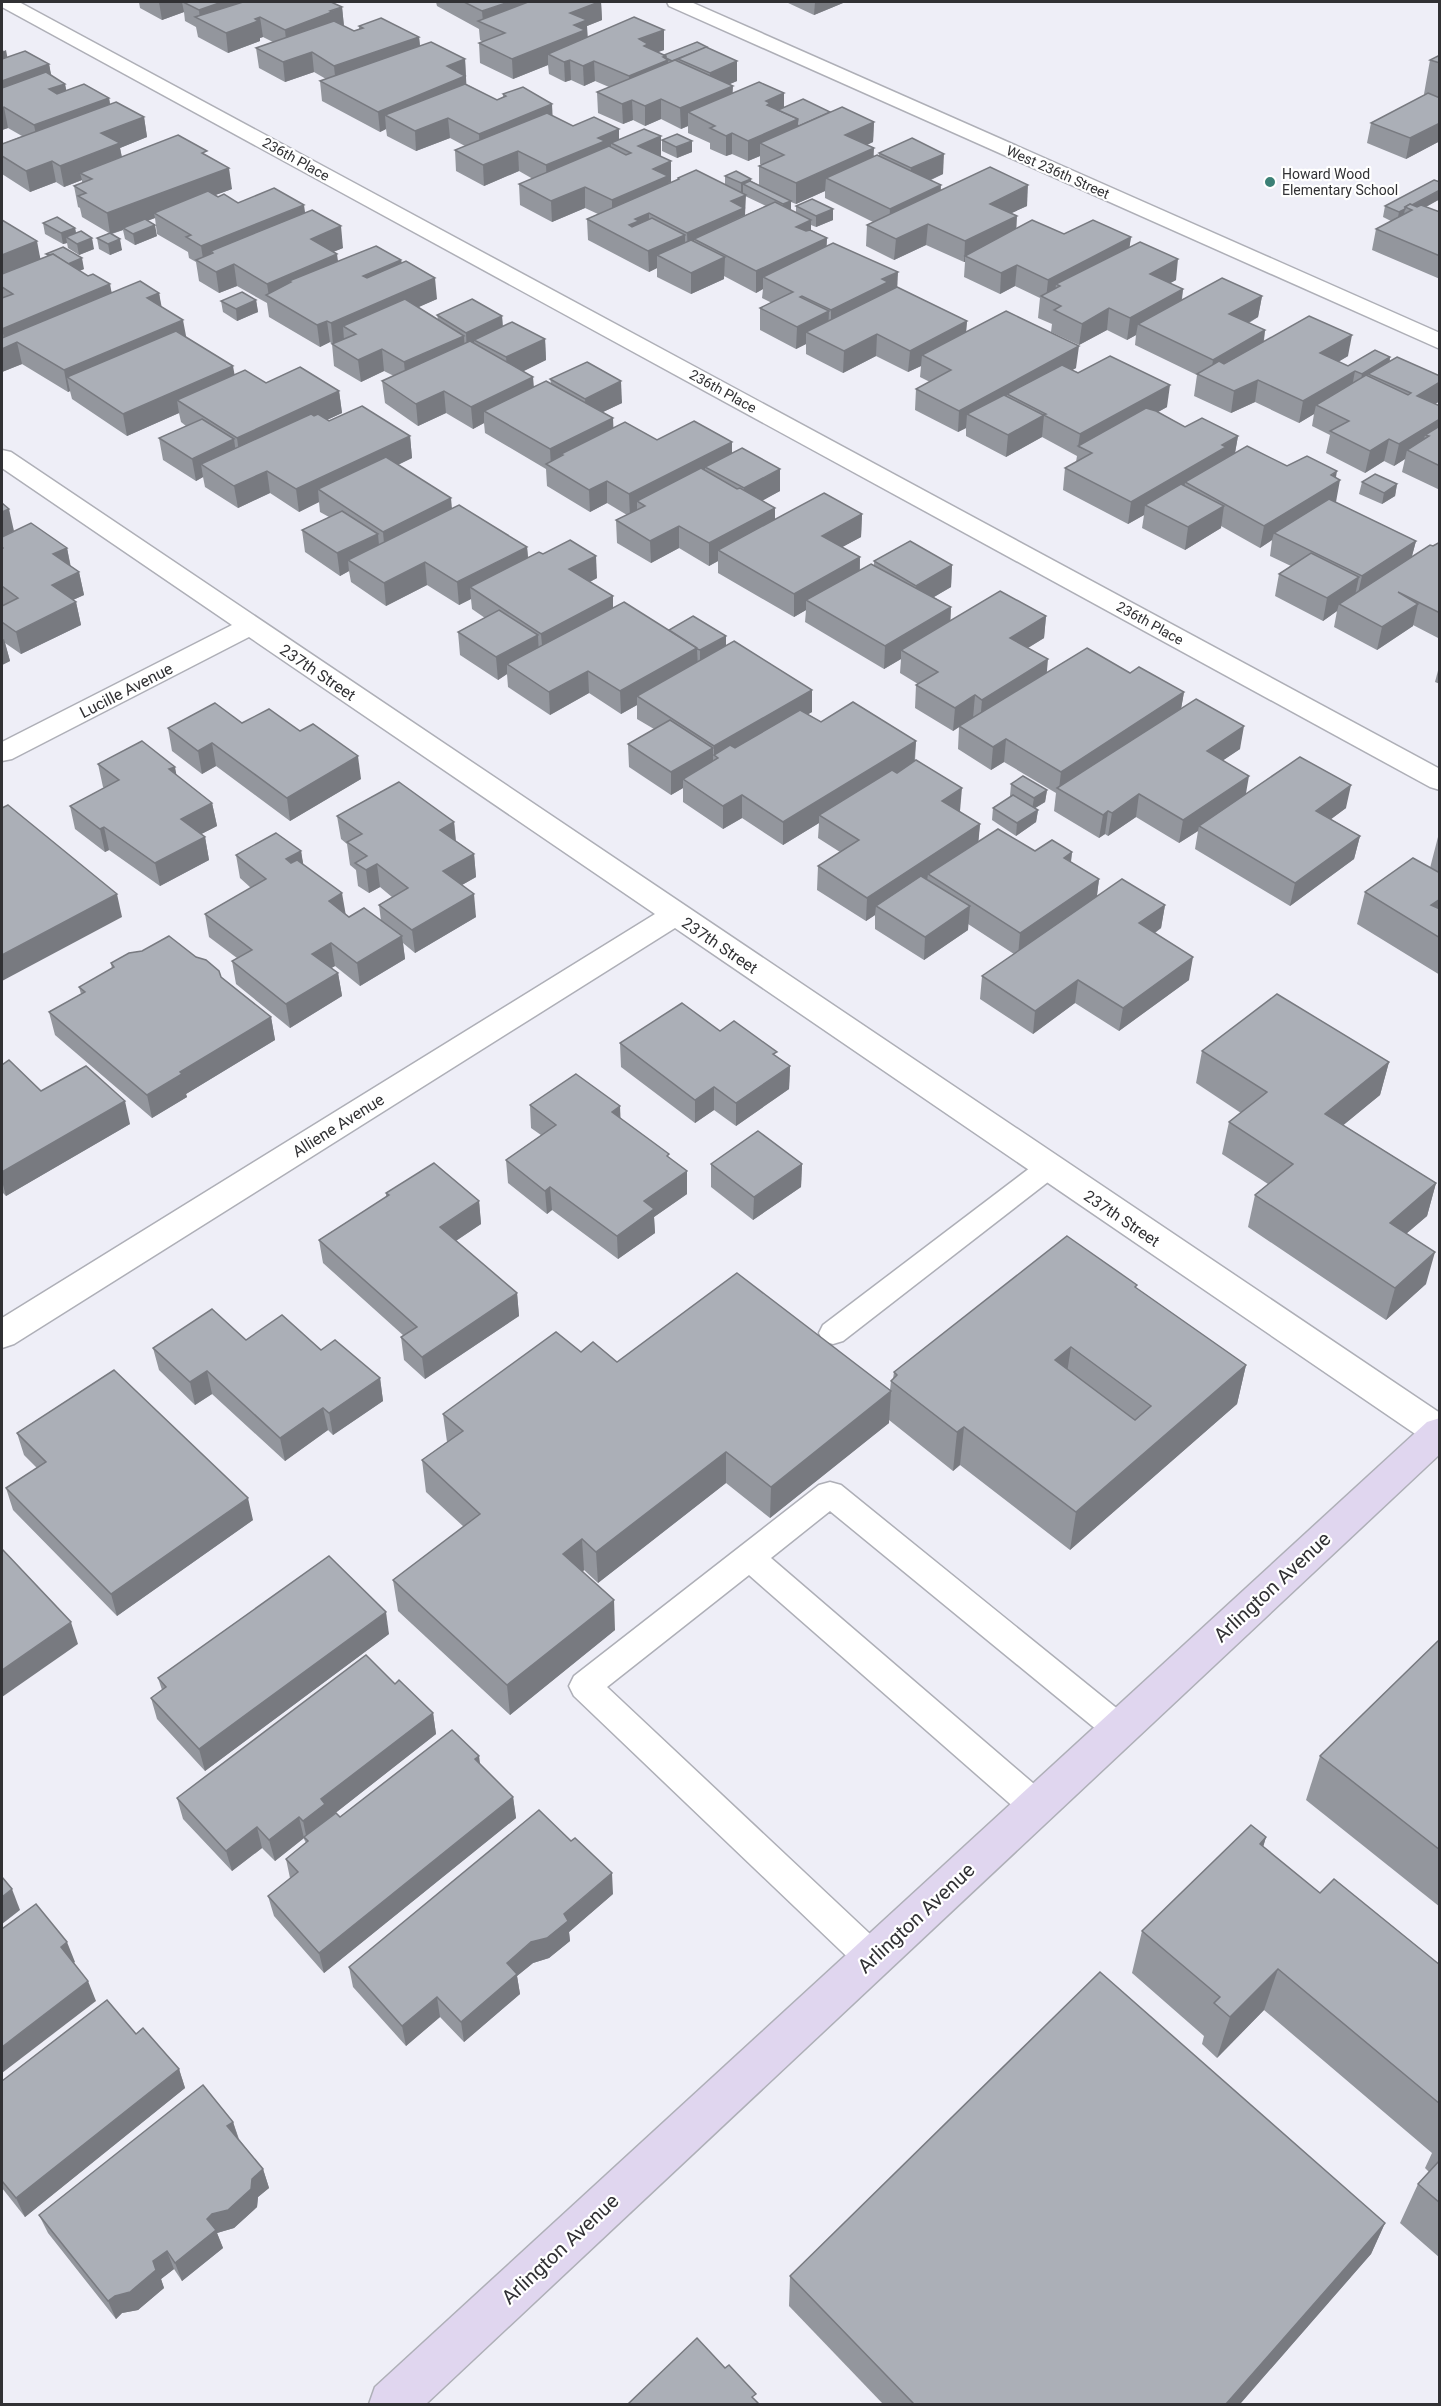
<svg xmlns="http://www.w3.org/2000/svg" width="1441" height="2406" font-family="Roboto,sans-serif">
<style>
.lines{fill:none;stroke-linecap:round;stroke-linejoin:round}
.service-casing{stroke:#aeafb7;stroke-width:3}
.minor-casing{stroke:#aeafb7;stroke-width:3}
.secondary-casing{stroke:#aeafb7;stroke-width:3}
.service{fill:#fff;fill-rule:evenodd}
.minor{fill:#fff;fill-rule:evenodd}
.secondary{fill:#e0d6ef;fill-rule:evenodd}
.wall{fill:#93969d;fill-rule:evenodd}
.shaded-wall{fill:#787a80}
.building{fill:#abafb7;stroke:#787a80;stroke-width:1.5;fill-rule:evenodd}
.poi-dot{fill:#3b8076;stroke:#fff;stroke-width:2}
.labels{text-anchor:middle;stroke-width:4.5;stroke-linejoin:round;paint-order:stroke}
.far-street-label{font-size:14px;fill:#313134;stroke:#fff}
.far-poi-label{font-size:14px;fill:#313134;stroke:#fff;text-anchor:start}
.street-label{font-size:16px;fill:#313134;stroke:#fff}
.near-street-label{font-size:20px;fill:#313134;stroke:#fff}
</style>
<rect width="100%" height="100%" fill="#eeeef7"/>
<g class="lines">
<g class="service-casing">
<g id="service">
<path d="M1048,1158l9,3 4,7 -4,7 -214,166 -10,3 -10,-3 -4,-8 4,-8 216,-164z"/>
<path d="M830,1482l11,3 289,234 5,10 -5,10 -11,4 -11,-4 -278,-228 -59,47 277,238 4,10 -4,10 -12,5 -12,-5 -275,-241 -142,112 278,261 5,11 -5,11 -12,5 -12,-5 -287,-274 -5,-10 5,-10 245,-191z"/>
</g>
</g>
<g class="minor-casing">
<g id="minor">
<path d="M2,2h17l1421,767v21l-10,-3 -1428,-780z"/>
<path d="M667,2h24l749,331v16l-771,-343z"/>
<path d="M2,450l9,2 1429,961v33l-13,-4 -752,-514 -661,416 -12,4v-30l653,-404 -406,-277 -237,122 -10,2v-19l230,-117 -230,-157z"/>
</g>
</g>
<g class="secondary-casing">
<path id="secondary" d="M1440,1418v36l-1014,950h-57l6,-17 1052,-965z"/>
</g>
<use href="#service" class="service"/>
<use href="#minor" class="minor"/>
<use href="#secondary" class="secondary"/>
</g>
<g class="wall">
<path d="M139,2h192l11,5 2,19 10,5 5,-2v-3l60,11 1,9 45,13 1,20 -1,1 1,4 31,16 6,-3v-3l70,32 46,13 42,-3v21l10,4v21l-3,2 10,-4v-2l47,7v-9l26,3v2l8,4v-19l3,-1 -2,-1v-8l-12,5 -16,-7 -6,2 -16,-7v-6l-22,-10v-7l-7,3 -20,-10 -16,7 -12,-6 -10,4 -25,-11 -1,-21 12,-5 -14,-6 -11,5 -13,-6 -6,2 -16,-8 -1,-9 -35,14 -33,-16 -1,-20 4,-1 -3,-2 -1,-11 -42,-23 -1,-4h165l1,18 -15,6v11l77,13 -7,2 7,3 33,-13 40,39 -8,3 4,10 51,13 46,5 44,10 -1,20 -6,3 7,11h5v-3l64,21 -12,6 10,10 86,16 -16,7 5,16 48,5 67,3 -2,10 47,33 -6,3 13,6 -1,11 80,-4 -4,21 -9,6 16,7 -1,11 84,15 -10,6 10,4 42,-9v4l50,15v25l-5,3 5,2v84l-38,-18 3,-13 -11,7 -10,-5 -19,12 -39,-20 4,-18 -18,-9 2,-12 -15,9 -44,-21 -24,11 -37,-17 3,-21 -62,-30 1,-10 -9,5 -20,-10 -28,15 -28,-13 1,-8 -14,-6 2,-20 -25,-12 -15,8 -36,-17 1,-15h-1l-38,-17 -32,15 -28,-14 1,-21 6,-3 -48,-24v-7l-29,13 -5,-2v8l5,2v-6l37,3v11l-17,7 -5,-2v5l16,8 -1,9 71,40 70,34 -1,11 110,36 -4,2 95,37 -9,5 27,15 53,9 -3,17 101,25 -1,24 81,39 -4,15 28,-14v97l-27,-14v1l-36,24 -43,-23 3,-16 -14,10 -48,-25 4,-22 12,-8 -21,-10 2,-16 -12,8 -39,-22v2l-36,22 -43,-22 2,-13 -16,9 -65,-34 2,-22 11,-6 1,-6 -35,-19 -36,20 -40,-21v-8l-8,4 -43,-22 1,-21 14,-7 -10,-5 1,-11 -13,6 -32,-16 -33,17 -37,-19v-10l-10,5 -36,-19v-22l12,-5 -10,-5 1,-9 -7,4 -32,-17v3l-33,15 -34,-17v-9l-8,4 -61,-32 -1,-21 11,-5 -13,-6 -33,14 -32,-17 -1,-21 14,-5 -14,-8 -35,15 -28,-15 -1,-21 10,-4 -15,-8 -34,13 -29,-15 -1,-7 -6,3 -58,-31 -2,-20 6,-2 -12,-7 -29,10 -26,-14 -3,-20 17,-6 -10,-5 -3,1v3l-32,12 -30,-16 -2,-10 -11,-6 -1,-9 -22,8 -22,-12zM745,196l21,10 -21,9z"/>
<path d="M786,2h57v1l-29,12z"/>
<path d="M2,48l5,9 42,7 2,12 14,8 1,7 43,7 1,6 34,13 3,20 -27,11 2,9h86l24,32 -17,6 23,8 67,10 38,35 -10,4 5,9 63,-1 1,3 35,36 -19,8 20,12 -1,-4 65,1 1,10 42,13 1,21 -23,11 11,16 17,-4 -1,-4 72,24 -19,9 10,6v10l44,12 75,2v11l48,38 -18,9 13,8v12l87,-6 -1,23 -19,10 18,10v13l14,-5v-4l78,4 -1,22 -17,10 17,10 -1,14 96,-5 -2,22 -16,10 19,25h83l54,19 -3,17 59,40 -17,11 23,34 100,14 -15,11 29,17 -6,23 -64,47 -95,-57 3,-18 -19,12 -43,-26 -28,19 -3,-2 -6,4 -45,-27 2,-18 -52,-31 -13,8 -33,-21 1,-22 -6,4 -38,-23 1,-23 2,-1 -18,-11 1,-14 -17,10 -79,-47 1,-12 -12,7 -76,-44v-12l-9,5 -30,-18 -28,15 -34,-20 -1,-23 11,-5 -20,-12 -17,9 -43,-26 -1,-17 -61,-36 -1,-10 -11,6 -27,-16 -28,13 -33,-23 -3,-22 12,-5 -10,-5 -23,11 -27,-16 -2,-22 -2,-2 -10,5 -51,-30 -2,-14 -30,-17 -18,7 -20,-12 -3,-19 -7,-4 -1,-6 -31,-18 -2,-16 -8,3 10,15 -22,9 -10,-6 -2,-9 -11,4 10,16 -12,5 -11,-6 -2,-11 12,-5 -27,-16 -2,-9 -2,-1 -4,-21 8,-3v-3l-18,7 -8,-5 -26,10 -28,-18v-30l20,-8 -14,-8 -6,2z"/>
<path d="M1440,55v86l-34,18 -39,-16 4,-20 54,-28 -1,-1 6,-34z"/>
<path d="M662,140l30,12 -15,6 -15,-7z"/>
<path d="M1440,182v17l-14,8 14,5v67l-68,-29 4,-21 15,-8 -8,-4 2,-11z"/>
<path d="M2,220l38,39 7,-3 -1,-2 38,15 -5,2 33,21 47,1 2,14 25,30 49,38 31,8 73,8 3,22 -15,7 83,16 2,22 -14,7 54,43 75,39 1,11 69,20 -7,4 23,14v11l56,23 57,16 86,44v22l-4,2 13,8 95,19 -1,20 44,50 21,13 -2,17 57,10 37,1 -1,10 28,17 -2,17 68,9 -4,23 -6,5 34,47 -70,51 -44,-28 -42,31 -53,-35 2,-23 32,-22 -46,-30v6l-44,30 -49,-31v-14l-9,6 -49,-31 1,-24 22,-14 -22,-14 1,-15 -36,22 -41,-27 -19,11 -40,-27v-14l-12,7 -42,-28 -1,-23 26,-15 -17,-10v-14l-16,9 -32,-21 -39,22 -42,-28 -1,-13 -9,6 -38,-25 -2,-23 27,-14 -13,-9 -1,-10 -12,6 -32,-20 -41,21 -35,-24 -2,-11 -9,5 -35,-24 -3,-22 27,-13 -9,-5 -1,-10 -20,10 -29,-19 -32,15 -33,-21 -2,-10 -7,4 -33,-21 -4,-22 27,-12 -5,-4 -2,-9 -52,23 -55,-37 -2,-8 -2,1 -46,-28 -20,8z"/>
<path d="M43,223l32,5 1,5 18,16 -15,6 -11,-7 -1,-5 -4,1 -18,-10z"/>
<path d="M256,300l2,12 -21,9 -14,-9 -2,-11z"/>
<path d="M1362,482l35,2 -2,12 -13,8 -23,-10z"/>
<path d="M14,531l53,17 4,19 8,5 5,23 -11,5 3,2 5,23 -60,29 -16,-11 5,18 -8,4v-59l1,-1 -1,-1v-67z"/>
<path d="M1440,663v21l-5,-2z"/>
<path d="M242,723l119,56 -71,42 -74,-55 -14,8 -30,-23 -4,-23z"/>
<path d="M98,764l78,11 36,28 5,23 -16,8 4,3 4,23 -49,26 -51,-36 -4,2 -30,-23 -5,-23 34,-18 -1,-1z"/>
<path d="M1011,784l36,6 -2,12 -10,6 3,2 -2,12 -20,14 -24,-16 1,-12 18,-11 -1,-1z"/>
<path d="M337,816l117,6 2,19 18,13 2,23 -14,8 14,32 -61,36 -12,-10 2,16 -45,27 -25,-20 -4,2 7,5 4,23 -52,32 -54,-44 -4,-23 5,-3 -28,-21 -4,-23 46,-26 -11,-10 -4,-23 65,-4 2,14 42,49 4,3 32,4 -2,-16 13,-8 -12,-10 -11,6 -11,-7 -2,-16 -6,-5 -3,-21 -6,-5z"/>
<path d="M1440,836v139l-83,-51 8,-32 65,-24 8,-31z"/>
<path d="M111,963l110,14 50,40 4,23 -89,54 1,3 -35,21 -97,-83 -6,-23 32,-18 -2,-7 33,-18z"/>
<path d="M720,1031l57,26 13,9 -1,23 -53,37 -22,-16 -19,13 -74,-56 -1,-24z"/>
<path d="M1202,1051l187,11 -9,33 -37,30 93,58 -9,33 -21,18 20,50 -40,36 -138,-93 7,-32 13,-11 -46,-30 7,-32 12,-9 -45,-30z"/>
<path d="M2,1065l39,26 89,33 -124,72 -4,-4z"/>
<path d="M530,1105l90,13 50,40 17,36 -33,23 1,16 -37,26 -66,-49 -5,4 -39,-31 -2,-23 35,-25 -10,-7z"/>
<path d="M711,1164h91l-1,23 -48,33 -42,-33z"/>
<path d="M386,1193l93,8 2,23 -25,17 61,52 2,23 -94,63 -21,-19 -3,-23 3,-1 -81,-73 -4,-23 67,-43z"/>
<path d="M1136,1288l110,77 -9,39 -167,146 -110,-85 -7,6 -64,-51v3l-119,95 -44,-35 -128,100 -14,-13 -1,2 32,58 -105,85 -112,-104 -5,-31 71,-53 -38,-35 -4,-32 25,-18 -4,-28 138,-62 36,10 273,28 1,-9 2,-2 1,-7z"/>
<path d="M246,1340l75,10 59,28 3,23 -50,34 -5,-5 -43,31 -73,-67 -17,11 -36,-35 -6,-22z"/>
<path d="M17,1433l236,87 -136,96 -104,-106 -7,-22 31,-20 -13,-13z"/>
<path d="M389,1634l-184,137 -48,-52 -6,-21 11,-8 -4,-12z"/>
<path d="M1440,1639v268l-134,-107 14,-44z"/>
<path d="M395,1684l38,29 3,21 -107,84 11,-1 140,-53 33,33 3,21 -192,155 -50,-57 -6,-20 22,-18 -4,-19 20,-16 -2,-4v-1l-29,23 -13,-13 -30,23 -49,-52 -6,-21z"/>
<path d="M1266,1837l-3,10 57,46 120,72v293l-40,-35 18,-39 11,-12 -4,-4 7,-15 -168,-143 -47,48 -15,-14 2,-8 -72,-63 10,-42z"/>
<path d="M613,1894l-44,38 1,9 -21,17 -16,5 -16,13 3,18 -56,48 -24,-25 -34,29 -53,-59 -4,-20z"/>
<path d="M136,2034l43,35 6,19 -160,129 -23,-29v-107z"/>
<path d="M233,2122l6,17 24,30 6,19 -11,9 -1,10 -23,21 -17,5 6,15 -41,33 -8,-12 -13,10 3,9 -26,22 -16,3 -6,6 -68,-86 -9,-18z"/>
<path d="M1385,2223l-14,31 -131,150h-357l-94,-98 1,-30z"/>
</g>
<g class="shaded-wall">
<path d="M159,2h23l2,10 -22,8z"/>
<path d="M222,2h50l-72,18 -1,-10z"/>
<path d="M509,2h51l-77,20 -1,-11z"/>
<path d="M599,2h2l1,18 -15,6 1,14 -40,14v11l-35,14 -1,-20 58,-46z"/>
<path d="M815,2h28v1l-29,12z"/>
<path d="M342,7l2,20 -57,23 -2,-20z"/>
<path d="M260,17l3,20 -3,1v3l-32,12 -2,-20z"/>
<path d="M664,30v20l-16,6 -9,-17z"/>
<path d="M419,37l2,20 -85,29 -2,-20z"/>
<path d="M6,50l4,21 -8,3v-22z"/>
<path d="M312,52l2,20 -29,10 -2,-20z"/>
<path d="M666,56v5l2,-1v20l-39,16v-20z"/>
<path d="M465,59l2,37 -82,19 1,14 -6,3 -2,-20 69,-46z"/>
<path d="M570,60l1,20 -6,2 -1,-20z"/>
<path d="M594,61l1,20 -11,5 -1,-20z"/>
<path d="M737,61v20l-27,12v-20z"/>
<path d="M49,64l4,20 -51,19v-22z"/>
<path d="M65,84l4,20 -20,-15z"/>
<path d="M733,86l-1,20 -44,6v14l-7,3 -1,-21z"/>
<path d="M784,93v20h-14l-4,-12z"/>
<path d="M109,98l3,20 -74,27 -4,-20z"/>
<path d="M661,99v20l-16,7v-20z"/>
<path d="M632,100l1,20 -10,4 -1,-20z"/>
<path d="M552,104l1,20 -73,30 -1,-20z"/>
<path d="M4,107l4,21 -6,2v-22z"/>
<path d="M144,117l3,20 -27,11 3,16 -43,9 2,7 -18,7 -4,-21 41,-33z"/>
<path d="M448,118l2,20 -34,13 -1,-20z"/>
<path d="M798,119l-1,20 -37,4v13l-12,5v-20z"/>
<path d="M874,122l-1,20 -29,13 1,-20z"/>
<path d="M1440,123v18l-34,18 4,-21z"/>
<path d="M619,129v18l-8,-4v10l-64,33 -1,-21 52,-27z"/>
<path d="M732,133v21l-6,2v-20z"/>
<path d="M661,136v21l-23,-11z"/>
<path d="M692,141v11l-15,6 -1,-11z"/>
<path d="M874,148l-1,21 -47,9 -1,13 -29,13v-21z"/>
<path d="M518,151l1,20 -35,15 -1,-21z"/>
<path d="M944,154l-1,20 -33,15 1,-21z"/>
<path d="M52,161l4,21 -26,10 -4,-21z"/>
<path d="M671,161v21l-3,1v14l-56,24v-21l41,-31z"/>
<path d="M229,168l3,21 -73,27 -5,-3 1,5 -31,11 -1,-1v2l-13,4 -3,-21z"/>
<path d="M751,179v9l-8,-4v9l-2,1v-11z"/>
<path d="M941,185l-1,21 -51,24 1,-21z"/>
<path d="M1028,185l-1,21 -39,18 2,-20z"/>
<path d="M585,187v21l-33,14 -1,-21z"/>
<path d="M1440,190v9l-29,16 1,-5 -5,-2z"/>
<path d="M746,195l-1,20 -51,24v12l-6,3 -1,-21 44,-32z"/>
<path d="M791,201v11l-8,3v-11z"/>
<path d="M304,205l3,21 -94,27 -2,-2 2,13 -9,1 -3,-19z"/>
<path d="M833,209v11l-17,7v-11z"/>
<path d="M1405,209l-2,11 -6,3 2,-11z"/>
<path d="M649,213v21l-20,-9 6,-6z"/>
<path d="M1017,216l-1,21 -51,19v6h-1l1,-21z"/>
<path d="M811,220v21l-15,-14z"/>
<path d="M928,224l-2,21 -32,15 2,-21z"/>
<path d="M155,225l2,11 -22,9 -2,-11z"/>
<path d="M341,226l2,22 -30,12 -2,-21z"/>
<path d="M75,228l2,11 -11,-2 1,6 -4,1 -2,-11z"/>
<path d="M685,235v21l-28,-1v13l-8,4 -1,-21z"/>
<path d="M1131,237l-3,21 -68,28 -4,-2 -1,12 -9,3 2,-19z"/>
<path d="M92,238l2,11 -15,6 -2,-11z"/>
<path d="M827,238l-1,21 -63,18v12l-7,4v-22z"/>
<path d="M120,239l2,11 -12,5 -2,-11z"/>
<path d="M37,241l4,21 -39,16v-23z"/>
<path d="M337,254l3,22 -49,6 -2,-1 2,15 -22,1 -2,-13z"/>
<path d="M725,257l-1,22 -33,15v-21z"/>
<path d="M82,258l2,11 -17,7 -3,-11z"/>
<path d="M1178,259l-2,21 -29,16 3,-22z"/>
<path d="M401,260l2,21 -37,16 -3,-21z"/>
<path d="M234,264l3,22 -18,7 -3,-21z"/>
<path d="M1017,265l-2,21 -15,8 1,-21z"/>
<path d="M898,272l-1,21 -66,39v-22l51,-31z"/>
<path d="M435,278l2,21 -81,36v-1l-13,-8 1,14 -11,5 -2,-22z"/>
<path d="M110,284l4,21 -97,37 5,22 -20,8v-23l4,-2 -4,-18z"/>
<path d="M1183,289l-3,21 -42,14 -2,11 -9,5 3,-22z"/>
<path d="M159,293l4,21 -16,-16z"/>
<path d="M1262,296l-4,21 -32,18 3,-21z"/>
<path d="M256,300l2,12 -21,9 -1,-12z"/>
<path d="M1109,308l-2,22 -28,15 3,-21z"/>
<path d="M829,311l-1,22 -22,-1v12l-10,5 1,-22z"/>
<path d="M502,316l1,22 -29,2 1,11 -8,3 -1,-21z"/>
<path d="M183,320l4,21 -120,36 3,14 -2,1 -4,-22z"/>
<path d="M327,321l3,21 -10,5 -3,-22z"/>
<path d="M967,321l-2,22 -43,12 -1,11 -13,6 2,-21z"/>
<path d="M1265,330l-3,22 -52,28 3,-20z"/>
<path d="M877,334l-1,22 -33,17 1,-22z"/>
<path d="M1352,335l-4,21 -32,19 4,-22z"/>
<path d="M464,336l1,21 -59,27 -2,-22z"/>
<path d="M545,339l1,21 -38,19 -2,-22z"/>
<path d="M1079,346l-3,22 -58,32 -11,-6 -2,12 -38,8 -1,14 -8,4 1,-21z"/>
<path d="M382,349l2,22 -23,11 -3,-22z"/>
<path d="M1390,357l-4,22 -18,-5 -4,18 -6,3 4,-21z"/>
<path d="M233,366l4,22 -60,12 2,13 -52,23 -4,-22z"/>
<path d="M1355,371l-4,21 -35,13 -2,9 -15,9 4,-22z"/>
<path d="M533,377l2,22 -51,12v12l-11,6 -2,-22z"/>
<path d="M1258,380l-3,22 -24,11 3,-22z"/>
<path d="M621,381l1,22 -36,17 -1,-21z"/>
<path d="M1440,382v19l-28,17 5,-22z"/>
<path d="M1170,385l-3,22 -80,44 -9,-4 2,-13z"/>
<path d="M339,391l3,22 -102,47 -3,-22z"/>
<path d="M444,391l2,22 -28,13 -2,-22z"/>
<path d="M1044,415l-2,22 -36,20 2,-22z"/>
<path d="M613,418l1,22 -51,15 -2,-1v12l-10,1 -1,-18z"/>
<path d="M1440,419v19l-15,-3 -3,14 -15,1 -2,9 -11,7 5,-22z"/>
<path d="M410,436l2,22 -83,39 -11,-8 1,13 -20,10 -3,-23z"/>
<path d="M1238,436l-4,22 -49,24 -1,10 -39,13 -1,10 -16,9 3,-22z"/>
<path d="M234,439l3,22 -36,3 2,13 -7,4 -4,-22z"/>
<path d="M1389,439l-5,22 -19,12 5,-22z"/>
<path d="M732,442v22l-27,3v11l-60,28 -8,-5v12l-7,4 -1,-23z"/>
<path d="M780,469v22l-36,20v-23z"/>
<path d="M267,471l3,22 -32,15 -4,-22z"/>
<path d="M1337,471l-2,12 5,-3 -4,22 -62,31 -2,7 -12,8 4,-22z"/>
<path d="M607,481v22l-17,9 -1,-22z"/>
<path d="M1397,484l-2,12 -13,8 2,-11z"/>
<path d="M451,498l2,22 -68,34 -2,-22z"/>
<path d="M1224,506l-3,22 -36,22 3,-23z"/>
<path d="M775,508v22l-57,20v11l-9,5v-23z"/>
<path d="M9,509l5,22 -12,6v-25z"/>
<path d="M862,514l-1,23 -39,21v-22z"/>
<path d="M679,526v22l-28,15 -1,-22z"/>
<path d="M378,534l2,22 -32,4 1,11 -9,5 -3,-23z"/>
<path d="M1416,541l-6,22 -53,35 5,-22z"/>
<path d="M527,547l2,22 -59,18 1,12 -12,6 -2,-23z"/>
<path d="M67,548l4,22 -18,-16z"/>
<path d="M596,556l1,22 -27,14 -1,-23z"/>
<path d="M860,557l-1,23 -53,20v10l-12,7v-23z"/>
<path d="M425,562l2,23 -41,21 -2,-23z"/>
<path d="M952,565l-1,22 -36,21 1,-22z"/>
<path d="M79,572l5,23 -27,12 -5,-22z"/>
<path d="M1359,577l-5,23 -15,4 -2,7 -14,10 4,-23z"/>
<path d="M613,596v23l-70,37 -2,-22z"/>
<path d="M76,602l5,23 -60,29 -5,-22z"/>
<path d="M1418,604l-5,22 -36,24 5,-23z"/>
<path d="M951,607l-1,22 -49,21v9l-17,10 1,-23z"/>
<path d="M1046,616l-2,22 -36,22 2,-22z"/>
<path d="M538,635l1,22 -32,7v10l-9,6 -2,-23z"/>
<path d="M726,636v12l-26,14v-12z"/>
<path d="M4,639l6,22 -8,4v-25z"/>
<path d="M697,648l1,22 -61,26v9l-16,9 -1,-23z"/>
<path d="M1048,659l-2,23 -66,41 2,-23z"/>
<path d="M588,671l1,22 -39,22 -1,-23z"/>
<path d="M812,690v22l-94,55v-9l-4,-3v-9z"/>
<path d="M1184,692l-4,23 -121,74 2,-17z"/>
<path d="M975,695l-2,23 -20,13 2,-23z"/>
<path d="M1244,726l-4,23 -37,25 4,-23z"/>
<path d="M1006,739l-2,23 -13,8 2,-23z"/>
<path d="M916,741l-2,23 -95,51v8l-36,22v-23z"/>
<path d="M212,743l4,23 -14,8 -4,-23z"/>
<path d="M713,748v23l-30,8v9l-12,7v-23z"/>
<path d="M358,756l3,23 -71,42 -3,-23z"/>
<path d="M175,767l4,22 -10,-20z"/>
<path d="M1249,776l-4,23 -46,27 -1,5 -19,12 4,-23z"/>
<path d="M1351,785l-5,23 -35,26 5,-23z"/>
<path d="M962,788l-2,23 -19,13 1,-23z"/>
<path d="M1047,790l-2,12 -13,8 2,-12z"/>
<path d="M1139,794l-3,23 -28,19 4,-23z"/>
<path d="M742,795v23l-19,11v-23z"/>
<path d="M212,803l5,23 -31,16 -5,-23z"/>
<path d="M1038,810l-2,12 -20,14 1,-13z"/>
<path d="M1108,811l-3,23 -6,4 4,-23z"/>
<path d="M454,822l2,23 -16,-15z"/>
<path d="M980,824l-2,23 -50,27 -1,7 -51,25 -1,9 -9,6 1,-23z"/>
<path d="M104,827l5,23 -4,2 -5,-23z"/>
<path d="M1360,836l-6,23 -64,47 5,-23z"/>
<path d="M205,837l4,23 -49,26 -5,-23z"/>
<path d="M301,851l4,23 -19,-15z"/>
<path d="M1072,852l-3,24 -5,-18z"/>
<path d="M474,854l2,23 -30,17 -3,-23z"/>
<path d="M377,864l3,23 -11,6 -3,-23z"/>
<path d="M1099,879l-3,23 -78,54 2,-23z"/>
<path d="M342,893l4,23 -17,-15z"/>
<path d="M117,894l5,23 -120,64v-26z"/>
<path d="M474,894l2,23 -61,36 -3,-23z"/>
<path d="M1440,899v26l-9,-20z"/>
<path d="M1165,905l-4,23 -25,18 3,-23z"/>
<path d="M970,906l-2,24 -44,30 1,-23z"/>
<path d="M402,936l3,23 -45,27 -3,-23z"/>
<path d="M331,943l4,23 -19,11 -4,-23z"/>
<path d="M1193,957l-4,23 -70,51 4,-23z"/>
<path d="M338,973l4,23 -52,32 -4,-24z"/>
<path d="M1078,980l-3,23 -42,31 2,-23z"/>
<path d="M271,1017l4,23 -89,54 1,3 -35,21 -5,-23 33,-23z"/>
<path d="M1389,1062l-9,33 -62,51 7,-32z"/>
<path d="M790,1066l-1,23 -53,37v-23z"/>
<path d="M714,1087v23l-19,13v-23z"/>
<path d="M125,1101l5,23 -124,72 -4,-15v-9z"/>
<path d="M620,1106l1,23 -9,-17z"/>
<path d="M802,1164l-1,23 -48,33 1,-23z"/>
<path d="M687,1171v23l-33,23 1,16 -37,26 -1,-23 27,-35z"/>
<path d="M1436,1183l-9,33 -46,39 9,-32z"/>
<path d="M550,1187l2,23 -5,4 -2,-23z"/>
<path d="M479,1201l2,23 -39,26 -2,-23z"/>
<path d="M1435,1252l-9,32 -40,36 9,-32z"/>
<path d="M517,1293l2,23 -94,63 -3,-22z"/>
<path d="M1071,1347l-6,39 -10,-26z"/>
<path d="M1246,1365l-9,39 -167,146 6,-38z"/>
<path d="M207,1371l5,23 -17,11 -5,-23z"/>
<path d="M380,1378l3,23 -50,34 -4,-22z"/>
<path d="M891,1391l-2,32 -119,95 1,-31z"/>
<path d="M323,1408l5,22 -43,31 -5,-23z"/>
<path d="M964,1427l-4,38 -7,6 4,-39z"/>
<path d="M726,1452v31l-128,100 -2,-31z"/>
<path d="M248,1498l5,22 -136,96 -6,-22z"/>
<path d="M582,1539l2,31 -19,15 -2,-31z"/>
<path d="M614,1600l1,30 -105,85 -3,-30z"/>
<path d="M386,1612l3,22 -184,137 -6,-22z"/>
<path d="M71,1622l7,22 -76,53v-27z"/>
<path d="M433,1713l3,21 -107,84 -22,22 -4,-19 18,-22z"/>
<path d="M479,1756l3,21 -7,-18z"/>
<path d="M513,1797l3,21 -192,155 -5,-20z"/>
<path d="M299,1817l5,21 -29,23 -6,-21z"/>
<path d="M257,1827l5,21 -30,23 -6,-20z"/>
<path d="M1266,1837l-13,44 7,-37z"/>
<path d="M612,1873l1,21 -44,38 1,9 -21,17 -16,5 -16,13 3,18 -56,48 -3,-20 46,-59z"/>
<path d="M12,1889l8,21 -18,14v-27z"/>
<path d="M67,1942l8,20 -6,5 -8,-20z"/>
<path d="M1278,1969l-14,41 -47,48 13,-41z"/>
<path d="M88,1981l8,20 -94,72v-26z"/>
<path d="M437,1997l3,20 -34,29 -4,-20z"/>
<path d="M179,2069l6,19 -160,129 -9,-19z"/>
<path d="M233,2122l6,19 -12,-15z"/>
<path d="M263,2169l6,19 -11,9 -1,10 -23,21 -17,5 6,15 -41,33 -7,-18 32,-44z"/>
<path d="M1385,2223l-14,31 -131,150h-14z"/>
<path d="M167,2251l7,18 -13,10 3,9 -26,22 -16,3 -6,6 -8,-18 45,-40z"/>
</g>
<g class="building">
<path d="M183,2h39l-23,8z"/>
<path d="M243,2h88l11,5 -12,4 2,1 -47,18 -25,-13 -5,2 3,2 -32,12 -31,-16z"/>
<path d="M464,2h45l-27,9z"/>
<path d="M528,2h71l-29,11 17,7 -13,5 11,5 -73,29 -33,-16 26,-10 -27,-12z"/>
<path d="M634,17l30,13 -25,9 9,5 -4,2 22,10 -3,1 5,3 -39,16 -35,-15 -11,5 -13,-6 -6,2 -16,-8z"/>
<path d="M381,18l38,19 -85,29 -22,-14 -29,10 -27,-14 78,-27 20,10 9,-3 -4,-2z"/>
<path d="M431,42l34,17 -18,7 18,10 -87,36 -58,-31z"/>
<path d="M697,42l10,5 -35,14 -6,-3v-2l-2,-1z"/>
<path d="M706,47l31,14 -27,12 -32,-14z"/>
<path d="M25,51l24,13 -47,17v-22z"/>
<path d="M1440,55v8l-10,-3z"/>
<path d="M675,60l58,26 -53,22 -19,-9 -16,7 -13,-6 -10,4 -25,-12z"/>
<path d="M46,72l19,12 -16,5 8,5 27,-10 25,14 -75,27 -30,-18 -2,1v-20z"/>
<path d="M759,82l25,11 -18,8 4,2 -3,2 31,14 -50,22 -16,-8 -6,3 -16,-8 5,-2 -27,-14z"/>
<path d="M465,84l32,16 9,-4 -3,-2 20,-7 29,17 -73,30 -31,-16 -33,13 -30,-16z"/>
<path d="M1428,93l12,5v25l-30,15 -39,-15z"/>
<path d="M803,99l27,13 -31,14 -2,-1 1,-6 -20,-9z"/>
<path d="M116,102l28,15 -43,16 19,10 -60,23 -8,-5 -26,10 -24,-15v-12z"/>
<path d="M842,107l32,15 -29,13 29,13 -78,35 -37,-17 25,-11 -24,-12z"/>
<path d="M547,113l26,13 21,-9 25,12 -21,9 7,3 -59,24 -28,-14 -35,14 -28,-15z"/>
<path d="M644,129l17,7 -23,10 33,15 -18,8 15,7 -56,24 -27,-13 -34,14 -32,-17 90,-38 17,9 5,-2 -20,-10z"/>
<path d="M677,134l15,7 -16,6 -14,-7z"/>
<path d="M178,135l29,16 -5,2 27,15 -122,45 -29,-17 8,-3 -12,-7 18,-7 -12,-6z"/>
<path d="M912,138l32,16 -33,14 -32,-15z"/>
<path d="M877,155l64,30 -51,24 -64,-31z"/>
<path d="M990,167l38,18 -38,19 27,12 -52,25 -37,-17 -32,15 -29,-14z"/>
<path d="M696,170l50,25 -15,6 13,7 -57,25 -38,-20 -14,6 4,2 -10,4 3,2 20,-9 33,17 -37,16 -61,-32 92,-40 -1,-1z"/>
<path d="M736,171l15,8 -10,4 -16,-7z"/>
<path d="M1434,180l6,2v8l-28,15 -2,-1 -5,3v2l-6,3 -14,-6z"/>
<path d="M750,181l41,20 -8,3 -40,-20z"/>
<path d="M274,188l30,17 -103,41 -15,-9 5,-2 -37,-22 54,-22 10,6 6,-3 14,9z"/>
<path d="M812,199l21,10 -17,7 -20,-10z"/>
<path d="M775,202l36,18 -15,7 10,4 4,-1 17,8 -71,33 -62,-32z"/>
<path d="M1410,204l7,3 4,-2 19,7v44l-64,-27 36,-19 -7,-3z"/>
<path d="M312,210l29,16 -30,13 26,15 -70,30 -33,-20 -18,8 -20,-12 17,-7 -2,-2z"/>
<path d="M57,217l18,11 -14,5 -18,-10z"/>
<path d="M145,219l10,6 -22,9 -10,-6z"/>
<path d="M2,220l35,21 -35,14z"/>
<path d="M1032,220l32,14 29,-14 38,17 -83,43 -31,-15 -16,8 -36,-17z"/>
<path d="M81,231l11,7 -15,6 -11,-7z"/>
<path d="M110,233l10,6 -12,5 -11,-6z"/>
<path d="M691,240l34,17 -34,16 -34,-18z"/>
<path d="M1140,242l38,17 -28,15 33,15 -53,29 -21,-10 -27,16 -28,-14 7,-4 -20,-10 19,-10 -4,-2z"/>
<path d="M833,243l65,29 -16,7 6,3 -57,28 -29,-14 -2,1 29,14 -32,16 -37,-19 33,-16 -30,-15z"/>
<path d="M376,246l25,14 -38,16 4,2 39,-17 29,17 -104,45 -4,-2 -10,4 -51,-30 25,-13 -2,-1z"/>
<path d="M63,247l19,11 -14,6 -15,-10 -4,1 -3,-1z"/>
<path d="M53,254l35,22 5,-2 17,10 -108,45v-31l11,-4 -11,-7v-13z"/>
<path d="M1222,278l40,18 -33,18 36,16 -52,30 -75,-36z"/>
<path d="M140,281l19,12 -12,5 36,22 -119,50 -47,-28 -15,7v-11z"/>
<path d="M897,287l70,34 -57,30 -33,-17 -33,17 -38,-19z"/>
<path d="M242,292l14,8 -20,9 -15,-8z"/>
<path d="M405,299l59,37 -60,26 -22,-13 -24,11 -26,-16 24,-10 -13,-8z"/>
<path d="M472,299l30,17 -36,17 -29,-18z"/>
<path d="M1006,311l73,35 -120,65 -43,-22 35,-19 -29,-15z"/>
<path d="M1309,316l43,19 -32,18 28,13 27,-16 15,7 -28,17 -7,-3 -52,30 -45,-21 -24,11 -37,-17 22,-13 5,3z"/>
<path d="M512,322l33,17 -39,18 -32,-17z"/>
<path d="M176,331l57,35 -110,48 -56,-37z"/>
<path d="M470,341l63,36 -62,30 -27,-16 -28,13 -34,-23z"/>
<path d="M1110,356l60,29 -90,49 -36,-19 -36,20 -41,-21 37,-19 39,20 3,-1 -39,-20 55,-29 16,8z"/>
<path d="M1397,357l43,19v6l-23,14 23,10v13l-41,25 -10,-5 -19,12 -40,-20 19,-10 -33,-16 50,-30 42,20 3,-2 -43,-19z"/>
<path d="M587,362l34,19 -36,18 -35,-20z"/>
<path d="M300,367l39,24 -102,47 -60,-38 68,-30 21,13z"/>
<path d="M546,381l67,37 -63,31 -66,-38z"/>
<path d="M362,406l48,30 -114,53 -29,-18 -33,15 -33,-22 110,-50 3,2 4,-2 11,7z"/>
<path d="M1146,408l10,3 29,16 17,-9 36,18 -16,9 4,2 -95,55 -66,-34 27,-15 -14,-7z"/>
<path d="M202,419l32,20 -42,20 -33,-21z"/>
<path d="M694,421l38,21 -103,52 -22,-13 -18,9 -43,-26 17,-9 -2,-1 64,-32 32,18z"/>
<path d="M1438,427h2v39l-33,-16 22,-14 -4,-1z"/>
<path d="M1247,446l40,20 20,-10 30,15 -6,4 9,5 -76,46 -79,-44z"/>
<path d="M742,448l38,21 -36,19 -39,-21z"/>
<path d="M386,457l65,41 -68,34 -65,-43z"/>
<path d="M701,468l36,21 3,-1 35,20 -66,35 -30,-17 -29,15 -34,-21 29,-14 -8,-5z"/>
<path d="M1375,474l22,10 -13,9 -22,-11z"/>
<path d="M1181,484l43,22 -36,21 -43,-22z"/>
<path d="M824,493l38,21 -40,22 38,21 -66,37 -76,-44z"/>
<path d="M1329,499l87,42 -54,35 -88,-43z"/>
<path d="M2,503l7,6 -7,3z"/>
<path d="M459,505l68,42 -70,35 -32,-20 -41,21 -36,-23z"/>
<path d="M342,511l36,23 -41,19 -35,-23z"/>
<path d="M31,523l36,25 -14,6 26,18 -27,13 24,17 -60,30 -14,-10v-16l16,-8 -16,-12v-37l1,-1 -1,-1v-10z"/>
<path d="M570,540l26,16 -27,13 44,27 -72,38 -71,-47 69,-35 4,2z"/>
<path d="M910,541l42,24 -36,21 -42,-25z"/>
<path d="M1440,542v71l-42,-21 20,12 -36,23 -43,-23 91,-59 3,1z"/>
<path d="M1311,553l48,24 -32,21 -48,-24z"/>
<path d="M871,564l80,43 -66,39 -79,-46z"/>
<path d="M1000,591l46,25 -36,22 38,21 -66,41 -7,-5 -20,13 -39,-23 22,-13 -37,-22z"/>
<path d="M624,602l73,46 -77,43 -32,-20 -39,21 -42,-28z"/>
<path d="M499,610l39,25 -42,22 -38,-25z"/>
<path d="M693,616l33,20 -26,14 -3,-1v-1l-28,-18z"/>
<path d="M734,641l78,49 -98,56 -77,-50z"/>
<path d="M1087,648l43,25 9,-6 45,25 -123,80 -55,-33 -13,8 -34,-21z"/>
<path d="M1196,699l48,27 -37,25 42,25 -66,44 -44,-26 -27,19 -4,-2 -5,4 -46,-27z"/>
<path d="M853,702l63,39 -133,81 -41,-27 -19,11 -40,-27 35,-21 -4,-3 16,-10 5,3 65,-38 21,12z"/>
<path d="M215,703l27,20 27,-14 31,22 13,-7 45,32 -71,42 -75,-55 -14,8 -30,-23z"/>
<path d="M670,720l43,28 -42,24 -43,-28z"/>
<path d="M142,741l33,26 -6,2 43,34 -31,16 24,18 -50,26 -51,-36 -4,2 -30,-23 49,-26 -21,-16z"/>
<path d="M1300,757l51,28 -35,26 44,25 -65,47 -96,-57z"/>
<path d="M916,760l46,28 -20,13 38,23 -113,74 -49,-32 41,-26 -40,-25 73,-45 5,3z"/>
<path d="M1023,776l24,14 -13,8 -23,-14z"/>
<path d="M399,782l55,40 -14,8 34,24 -31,17 31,23 -62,36 -33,-25 29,-17 -31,-24 -11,6 -11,-7 12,-7 -20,-14 15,-8 -25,-18z"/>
<path d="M1013,795l25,15 -21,13 -24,-15z"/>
<path d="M8,805l109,89 -115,61v-147z"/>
<path d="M998,829l37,22 17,-11 20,12 -8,6 35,21 -79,54 -92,-59z"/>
<path d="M276,833l25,18 -15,8 5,4 6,-3 45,33 -13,8 20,16 15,-9 38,28 -45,27 -26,-20 -19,11 26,19 -52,31 -54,-43 20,-11 -47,-36 61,-35 -30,-24z"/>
<path d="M1413,858l27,15v26l-9,6 9,4v29l-75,-46z"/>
<path d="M921,876l49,30 -45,31 -49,-31z"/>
<path d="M1122,879l43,26 -26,18 54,34 -70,51 -45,-28 -43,31 -53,-35z"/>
<path d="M169,936l27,21 10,3 13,11 2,6 50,40 -91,55 2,2 -35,21 -98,-83 36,-20 -6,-5 35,-20 -3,-4 18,-10 13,-2z"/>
<path d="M1277,994l112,68 -64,52 111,69 -46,40 45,29 -40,36 -140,-93 38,-31 -64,-42 38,-30 -65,-41z"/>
<path d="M682,1003l38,28 14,-10 43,31 -4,2 17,12 -54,37 -22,-16 -19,13 -75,-57z"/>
<path d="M9,1060l32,31 45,-25 39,35 -123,71v-107z"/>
<path d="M576,1074l44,32 -8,6 57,42 -2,2 20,15 -43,30 10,8 -37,27 -67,-49 -5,4 -39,-31 50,-35 -26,-20z"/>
<path d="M758,1131l44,33 -48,33 -43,-33z"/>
<path d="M434,1163l45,38 -39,26 77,66 -95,64 -21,-20 16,-10 -98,-87 70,-45 -3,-2z"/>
<path d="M1067,1236l70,49 -2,2 111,78 -170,147 -112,-85 -7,5 -66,-51 6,-6 -3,-3zM1071,1347l80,59 -16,14 -80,-60z"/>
<path d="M737,1273l154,118 -120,96 -45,-35 -130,100 -14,-13 -19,15 51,46 -107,85 -114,-105 87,-66 -58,-54 41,-29 -20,-17 113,-82 25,20 12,-10 24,20z"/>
<path d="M212,1309l34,31 36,-25 39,35 14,-10 45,38 -51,35 -6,-5 -43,30 -73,-67 -17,11 -37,-34z"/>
<path d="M114,1370l134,128 -137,96 -105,-106 40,-26 -29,-29z"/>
<path d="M2,1549l69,73 -69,48z"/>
<path d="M329,1556l57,56 -187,137 -48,-51 15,-11 -8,-9z"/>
<path d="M1440,1639v211l-120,-94z"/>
<path d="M366,1655l29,29 4,-4 34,33 -112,86 4,5 -22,17 -4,-4 -30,23 -12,-13 -31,24 -49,-53z"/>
<path d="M452,1730l27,26 -4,3 38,38 -194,156 -51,-57 30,-24 -12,-13 22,-18 -4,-4 32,-24 4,4z"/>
<path d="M539,1810l32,31 4,-3 37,35 -48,41 4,7 -21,17 -16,4 -24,21 10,11 -56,48 -24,-25 -35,29 -53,-59z"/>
<path d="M1251,1825l15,12 -6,7 60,49 14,-14 106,86v139l-162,-135 -48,48 -16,-14 6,-6 -78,-66z"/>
<path d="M2,1877l10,12 -10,8z"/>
<path d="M36,1904l31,38 -6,5 27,34 -86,66v-118z"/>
<path d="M1100,1972l285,251 -159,181h-312l-124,-128z"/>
<path d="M107,2000l29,34 7,-6 36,41 -163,129 -14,-17v-100z"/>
<path d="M203,2085l30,37 -6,4 36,43 -11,10 -1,10 -23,21 -16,4 -5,5 9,11 -41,33 -8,-12 -14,10 3,9 -26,22 -15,4 -7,5 -69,-86z"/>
<path d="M1440,2160v43l-22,-19z"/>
<path d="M697,2338l28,30 4,-3 27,29 -4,3 7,7h-131z"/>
</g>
<circle class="poi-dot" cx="1270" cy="182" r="6"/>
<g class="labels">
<g class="far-street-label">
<text transform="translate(296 159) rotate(29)" y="5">236th Place</text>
<text transform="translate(1058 172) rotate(24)" y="5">West 236th Street</text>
<text transform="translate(723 391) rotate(29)" y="5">236th Place</text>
<text transform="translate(1150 623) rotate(29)" y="5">236th Place</text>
</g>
<g class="far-poi-label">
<text x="1282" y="179">Howard Wood<tspan x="1282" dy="16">Elementary School</tspan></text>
</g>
<g class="street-label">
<text transform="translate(318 672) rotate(34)" y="6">237th Street</text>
<text transform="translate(126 690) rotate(-27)" y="6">Lucille Avenue</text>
<text transform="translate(720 945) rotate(34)" y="6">237th Street</text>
<text transform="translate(338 1125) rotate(-32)" y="6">Alliene Avenue</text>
<text transform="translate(1122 1218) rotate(34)" y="6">237th Street</text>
</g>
<g class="near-street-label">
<text transform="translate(1272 1587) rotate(-43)" y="7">Arlington Avenue</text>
<text transform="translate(916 1918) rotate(-43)" y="7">Arlington Avenue</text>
<text transform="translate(560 2249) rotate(-43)" y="7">Arlington Avenue</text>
</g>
</g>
<rect width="1441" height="2406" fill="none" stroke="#313134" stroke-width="6"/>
</svg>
